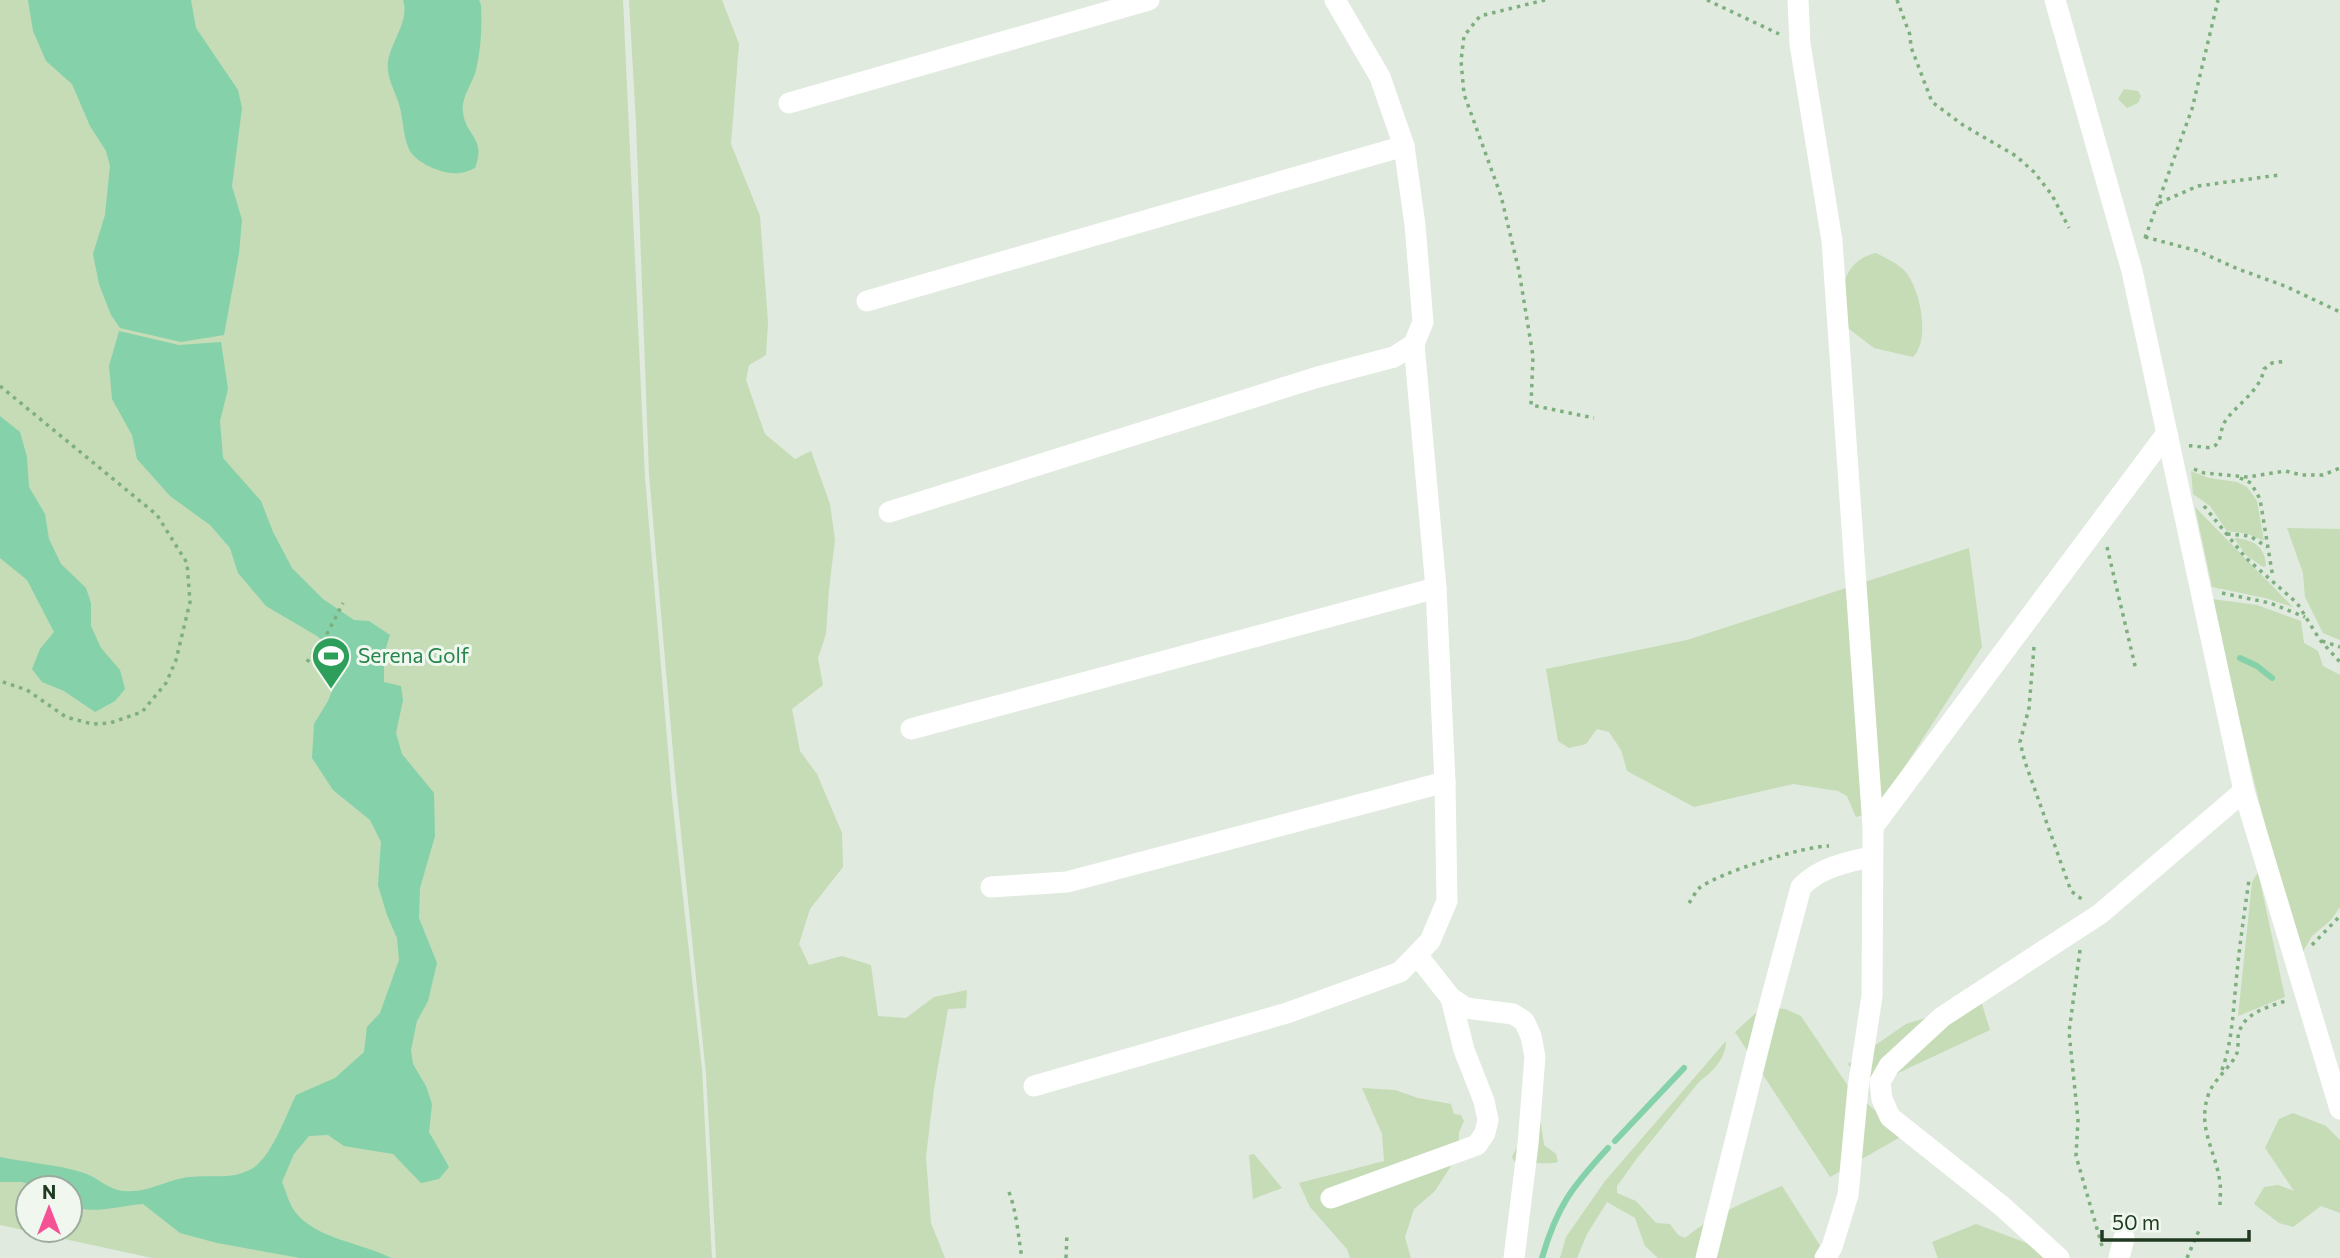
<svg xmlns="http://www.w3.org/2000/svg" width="2340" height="1258" font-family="Commissioner,sans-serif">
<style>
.green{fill:#c5dcb6;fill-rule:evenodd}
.water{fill:#84d1aa}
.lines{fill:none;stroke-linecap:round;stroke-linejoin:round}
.stream{stroke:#84d1aa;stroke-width:6}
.path{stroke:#7eaf7f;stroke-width:3.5;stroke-dasharray:3.5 5;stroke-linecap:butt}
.minor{stroke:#fff;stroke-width:21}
.labels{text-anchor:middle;stroke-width:6;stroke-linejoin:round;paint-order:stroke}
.leisure-label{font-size:21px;fill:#27864d;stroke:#f0f7ef;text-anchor:start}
</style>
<rect width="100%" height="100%" fill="#e0eade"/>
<g class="green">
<path d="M0,0h623l22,477 27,321 30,271 10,189h-560l-152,-33zM28,1188h42v42h-42z"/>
<path d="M629,0h93l17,44 -8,100 29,72 8,106 -2,33 -17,10 -3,15 19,54 30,25 16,-8 19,53 5,36 -6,49 -3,45 -8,24 5,27 -31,24 8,42 17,23 25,59 1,34 -33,42 -11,35 10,21 33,-9 29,9 7,51 28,2 28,-21 33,-7 -1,18 -18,1 -14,80 -8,68 5,66 14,35h-229l-10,-184 -31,-299 -26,-301 -13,-351z"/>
<path d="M2124,89l14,2 3,5 -3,7 -11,5 -9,-9z"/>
<path d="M1876,253c9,5 21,10 28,17 16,17 27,69 9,87l-39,-9 -34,-26c2,-30 0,-60 36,-69z"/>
<path d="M2191,471l18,7 28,4 10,5 10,14 7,40 -16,-7 -21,-3 -17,-25 -17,-12z"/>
<path d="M2195,507l98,100 -28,-9 -53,-11z"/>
<path d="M2287,528l53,1v111l-17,-7 -18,-36 -2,-24z"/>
<path d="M2234,538c18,1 31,8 32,28l-3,1 -17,-12z"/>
<path d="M1969,548l13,99 -106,164 -20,6 -9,-21 -9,-5 -45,-7 -99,23 -67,-36 -6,-21 -12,-18 -12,-3 -11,15 -17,4 -11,-7 -12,-72 141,-29z"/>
<path d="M2212,599l45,6 44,16 3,22 14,8 5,15 17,9v232l-9,13 -19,16 -11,19c-35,-118 -63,-237 -89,-356z"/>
<path d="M2258,872l27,125 -47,19 14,-134z"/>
<path d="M1981,1001l9,29 -109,51 -26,-7 -7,-10 58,-40z"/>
<path d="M1774,1008l11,1 16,7 49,73 54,46 -74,42 -95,-145 22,-20z"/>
<path d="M1726,1041c0,18 -14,31 -27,41l-61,75 -21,29v7l19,8 20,22 14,1 8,11 7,3c28,-23 64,-38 97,-52l46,72h-170l-13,-12 -10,-28 -28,-16 -20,32 -10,24h-17l6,-21 39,-56z"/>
<path d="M1362,1088l33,2 23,8 33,6 3,10 7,1 3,6 -5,11 -1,23 -23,36 -21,18 -9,28 6,21h-61l-3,-9 -37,-42 -11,-24 85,-22 -2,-27z"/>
<path d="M2293,1113l33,13 14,14v73l-19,-7 -28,21 -14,-4 -25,-19 10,-17 14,-2 16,6 -29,-43 14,-29z"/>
<path d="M1531,1120l10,4 3,21 12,9 2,8c-15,4 -29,-3 -41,4l-5,-9z"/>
<path d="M1254,1154l28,34 -29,11 -4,-44z"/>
<path d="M1976,1224l56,21 20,13h-114l-6,-16z"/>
</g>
<g class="water">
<path d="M28,0h163l5,28 42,62 4,18 -10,78 10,34 -3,33 -15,82 -43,7 -61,-14 -9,-13 -12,-31 -6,-30 12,-39 5,-49 -4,-15 -16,-25 -18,-42 -26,-23 -13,-30z"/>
<path d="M403,0h76l2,5c1,22 0,44 -5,65 -4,15 -15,27 -13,42 2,24 24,26 12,56 -5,2 -11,5 -16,5 -16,2 -45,-10 -51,-26 -5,-14 -5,-29 -9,-43 -4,-13 -13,-27 -11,-42 3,-21 22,-41 15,-62z"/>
<path d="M119,331l60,14 42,-3 7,47 -8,32 3,37 38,43 12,31 19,36 31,31 31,21 15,1 21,14 -6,19v28l17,4 2,14 -7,33 6,21 32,39 1,43 -15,52 -1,30 18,45 -9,38 -11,20 -6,29 2,14 13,22 6,18 -3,28 20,35 -10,12 -18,4 -28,-29 -49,-8 -16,-11 -19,1 -15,18 -12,28c4,9 7,23 14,31 21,26 66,30 95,45h-91l-83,-15 -37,-10 -37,-29c-22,1 -53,12 -73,1v-17h-30l-18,-6h-22v-25c28,6 56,7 84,16 13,4 25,17 39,18 27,2 41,-11 67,-14 22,-3 42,4 63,-9 19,-12 33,-53 43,-73l39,-17 29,-26 3,-25 13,-14 19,-53 -2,-22 -10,-23 -9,-30 3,-43 -11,-22 -37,-30 -21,-32 2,-34 14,-23 9,-23 2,-21 -22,-21 -51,-30 -28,-33 -8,-25 -20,-23 -40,-29 -33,-37 -5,-24 -20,-36 -3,-33z"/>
<path d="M0,416l20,16 7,25 2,30 16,27 4,25 12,25 25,24 5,15v23l10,22 19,22 5,19 -10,12 -20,11 -31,-21 -22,-9 -10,-13 8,-20 14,-17 -27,-52 -27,-22z"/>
</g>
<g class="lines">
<g class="stream">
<path d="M2240,658l17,8 15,12"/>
<path d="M1615,1141l69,-73"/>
<path d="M1542,1258c15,-52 30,-71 66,-110"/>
</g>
<g class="path">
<path d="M1545,0l-65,16 -16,20 -3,25 3,33 37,102 18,75 14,85 -2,49 63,13"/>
<path d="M1707,0l72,34"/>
<path d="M1897,0l13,35 1,12 21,55 31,23 53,31 18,16 18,23 17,33"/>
<path d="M2159,203l39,-17 81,-11"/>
<path d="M2145,237l53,14 40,18 47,17 55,26"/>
<path d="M2145,238l47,-129 26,-109"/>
<path d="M0,386l157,129 30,48 3,39 -14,58 -10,23 -24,29 -32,11 -18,1 -26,-7 -39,-27 -27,-9"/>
<path d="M2189,446c7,-1 17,3 23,1 10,-3 8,-17 12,-24 12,-19 36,-31 40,-54l8,-6 15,-2"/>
<path d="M2194,469l10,4 44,4 37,-6 17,4h21l17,-7"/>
<path d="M2240,478l11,5 9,16 13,79"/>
<path d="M2204,506l42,52 51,45 23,37 20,22"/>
<path d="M2227,534l23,2 17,11"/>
<path d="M2107,547l29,123"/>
<path d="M2222,593l48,10 35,14"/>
<path d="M2322,641l18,6"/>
<path d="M2034,647l-5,61 -9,34 5,20 46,129 12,9"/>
<path d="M307,662l21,-30 15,-29"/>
<path d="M1689,903c3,-4 6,-10 9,-14 19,-16 106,-43 131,-43"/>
<path d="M2312,945l28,-29"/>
<path d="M2080,950l-11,82 9,88 -2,36 26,90"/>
<path d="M2222,1070c10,-28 11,-57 14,-87 3,-34 8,-68 13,-103"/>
<path d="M1009,1192c8,21 9,44 13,66"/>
<path d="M2220,1205c0,-7 1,-15 0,-22 -4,-33 -24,-55 -11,-90 6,-15 23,-27 28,-40 2,-6 0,-15 2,-21 7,-21 31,-25 49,-32"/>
<path d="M1066,1258l1,-25"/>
<path d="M2187,1258l13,-30"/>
</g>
<g class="minor">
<path d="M1798,0l2,44 32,197 41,586 -1,169 -14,92 -10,107 -16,52 -7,11"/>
<path d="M2055,0l77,271 112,520 96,318"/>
<path d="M789,103l360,-103"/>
<path d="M867,301l537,-155"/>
<path d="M889,512l429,-135 76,-20 20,-13 9,-22 -8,-97 -11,-79 -24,-69 -45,-77"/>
<path d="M911,729l525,-141"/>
<path d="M1873,827l294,-394"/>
<path d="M991,887l76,-5 378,-100"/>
<path d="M1417,955l34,43 15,10 47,6 11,7 7,15 4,21 -7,87 -14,114"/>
<path d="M1034,1086l253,-73 113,-41 30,-31 17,-40 -2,-119 -9,-194 -22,-244"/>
<path d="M1331,1198l146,-53 8,-12 3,-13 -4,-19 -20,-51 -13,-52"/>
<path d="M1706,1258l59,-236 36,-135c18,-19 45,-25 70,-30"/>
<path d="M2059,1258l-56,-51 -113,-90 -8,-18 -2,-17 9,-16 53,-49 158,-103 144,-123"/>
<path d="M2119,1258l5,-20"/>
</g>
</g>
<defs>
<g id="stadium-pin" transform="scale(2.0125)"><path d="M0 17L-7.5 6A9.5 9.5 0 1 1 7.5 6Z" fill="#2e9e5b" stroke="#f0f7ef"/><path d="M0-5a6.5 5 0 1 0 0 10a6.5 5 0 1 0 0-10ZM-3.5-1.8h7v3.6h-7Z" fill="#fff"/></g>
</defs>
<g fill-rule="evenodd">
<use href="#stadium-pin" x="331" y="656"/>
</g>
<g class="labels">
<g class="leisure-label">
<text x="358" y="663">Serena Golf</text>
</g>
</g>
<g transform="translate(49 1209)"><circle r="33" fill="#f0f7ef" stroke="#9cab9d" stroke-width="2"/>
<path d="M0-5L12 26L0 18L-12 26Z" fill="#f55296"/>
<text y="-10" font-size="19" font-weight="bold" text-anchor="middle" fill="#1f3a21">N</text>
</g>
<path d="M2102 1230v10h147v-10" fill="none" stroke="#1f3a21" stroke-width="3.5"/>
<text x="2112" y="1230" font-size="21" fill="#1f3a21" stroke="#f0f7ef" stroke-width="5" paint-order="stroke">50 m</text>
</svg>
